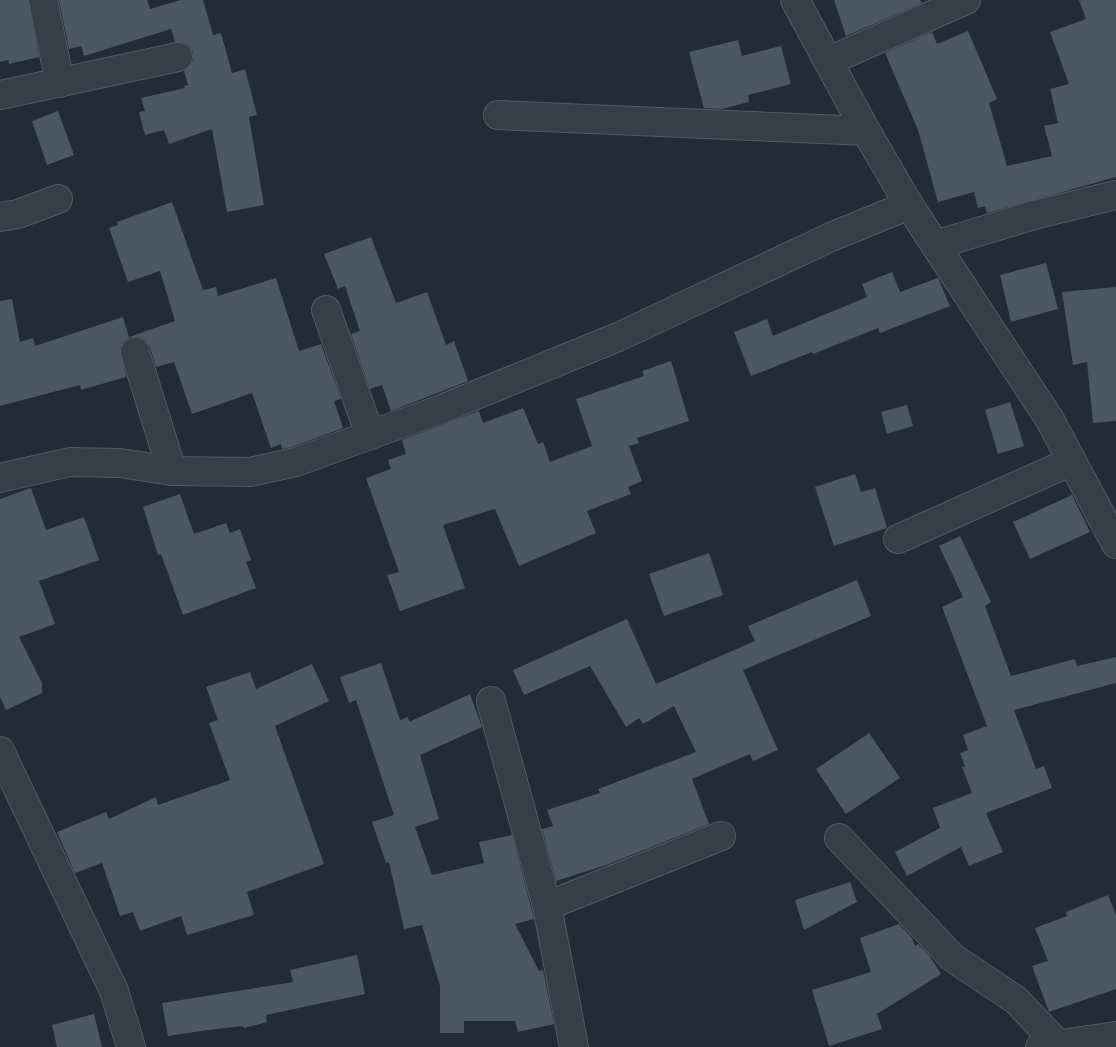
<svg xmlns="http://www.w3.org/2000/svg" width="1116" height="1047" font-family="'Nunito Sans',sans-serif">
<style>
.building{fill:#4b5763}
.lines{fill:none;stroke-linecap:round;stroke-linejoin:round}
.minor-casing{stroke:#535c65;stroke-width:30}
.minor{stroke:#363e48;stroke-width:28}
</style>
<rect width="100%" height="100%" fill="#222c37"/>
<g class="building">
<path d="M0,0h28l11,57 -30,7 -1,-4 -8,2z"/>
<path d="M59,0h88l3,9 31,-9h22l10,35 8,-2 11,40 13,-4 12,46 -8,2 15,88 -37,7 -15,-83 -43,15 -5,-14 -19,5 -6,-23 6,-1 -4,-13 44,-10 -1,-2 4,-1 -4,-14 9,-10v-8l-4,-7 -7,-4h-7l-4,-13 -87,27 -3,-10 -12,3z"/>
<path d="M834,0h86l2,3 -76,33z"/>
<path d="M1079,0h37v177l-129,36 -2,-7 -7,2 -4,-16 -36,10 -20,-72 -33,-77 47,-21 5,12 31,-13 29,68 -8,4 18,63 45,-10 -8,-30 14,-3 -8,-34 19,-5 -19,-52 36,-13z"/>
<path d="M738,40l4,16 39,-10 10,38 -43,11 1,7 -27,7 -18,-1 -15,-56z"/>
<path d="M58,111l16,44 -27,10 -15,-44z"/>
<path d="M172,202l31,88 13,-3 2,9 58,-18 23,73 22,-7 20,55 -7,2 9,27 -51,19 -10,2 -1,-5 -10,4 -19,-55 -60,21 -18,-52 -18,5 -6,-20 -5,-7 -7,-3h-8l-7,5 -3,6 6,29 -45,13 -1,-5 -80,21v-105l12,-2 8,43 13,-4 2,8 88,-29 6,20 46,-16 -15,-50 -32,11 -19,-54 9,-3 -1,-3z"/>
<path d="M371,237l25,66 31,-11 19,53 8,-4 14,40 -77,30 -9,-26 -12,4 -19,-55 9,-3 -15,-45 -7,3 -14,-35z"/>
<path d="M1046,263l12,46 -47,13 -11,-47z"/>
<path d="M892,272l8,20 38,-14 12,28 -70,27 -2,-5 -65,26 -1,-2 -61,24 -17,-44 33,-13 6,17 94,-39 -5,-13z"/>
<path d="M1116,287v134l-23,2 -6,-61 -14,3 -11,-73z"/>
<path d="M671,361l18,60 -52,17 2,5 -10,3 13,35 -14,6 3,7 -44,17 9,22 -77,33 -24,-57 -52,16 22,63 -65,23 -13,-36 12,-3 -33,-94 25,-9 -3,-9 18,-6 -4,-14 77,-29 4,12 40,-15 15,36 5,-2 7,20 42,-16 -16,-47 68,-23 -2,-5z"/>
<path d="M1010,402l14,44 -26,8 -13,-44z"/>
<path d="M907,405l6,21 -26,8 -6,-22z"/>
<path d="M855,474l6,18 14,-4 12,40 -53,18 -19,-59z"/>
<path d="M31,488l15,42 38,-13 15,43 -60,21 16,43 -36,13 23,46v10l-36,17 -6,-13v-198z"/>
<path d="M180,494l14,40 32,-11 4,10 10,-4 11,31 -5,2 10,26 -73,27 -22,-61 -3,1 -15,-48z"/>
<path d="M1072,495l18,37 -60,27 -17,-37z"/>
<path d="M960,536l31,66 -6,4 26,70 64,-17 2,7 39,-9v26l-102,27 22,59 8,-3 8,22 -66,25 17,39 -34,14 -8,-19 -54,29 -12,-24 45,-24 -7,-20 39,-15 -10,-26 3,-1 -5,-13 8,-3 -5,-15 24,-9 -45,-119 21,-10 -24,-51z"/>
<path d="M709,553l14,42 -59,21 -15,-42z"/>
<path d="M857,580l14,36 -128,54 35,80 -25,11 -3,-7 -58,25 17,45 -103,41 -50,16 -14,-52 11,-3 -6,-16 53,-17 -2,-4 98,-37 -22,-46 -31,18 -4,-6 -13,9 -36,-61 -66,29 -11,-25 114,-51 29,65 99,-43 -7,-15z"/>
<path d="M381,663l19,57 8,-3 1,5 61,-28 12,33 -62,28 19,64 -24,8 17,48 52,-12 -5,-21 33,-7 22,84 -19,5 24,47 4,-1 11,54 -36,8 -3,-11h-51v12h-24v-47l-18,-61 -18,4 -15,-67 -3,1 -14,-41 22,-7 -38,-115 -7,3 -9,-26z"/>
<path d="M312,664l17,37 -54,25 49,138 -77,28 7,23 -67,20 -6,-19 -41,15 -7,-19 -13,4 -18,-53 -27,10 -18,-41 49,-20 3,7 47,-22 2,8 72,-25 -21,-57 9,-3 -12,-33 44,-15 6,17z"/>
<path d="M869,733l31,45 -54,36 -30,-45z"/>
<path d="M850,882l7,20 -53,28 -9,-30z"/>
<path d="M1108,895l8,20v74l-67,23 -17,-46 16,-5 -13,-33 32,-12 -1,-4z"/>
<path d="M899,924l13,14 3,8 3,-2 11,11 12,19 -64,40 5,15 -53,17 -17,-56 59,-18 -11,-34z"/>
<path d="M357,955l8,39 -99,21 1,7 -23,6 -1,-2 -35,4 -40,6 -6,-33 131,-21 -3,-12z"/>
<path d="M94,1014l8,33h-45l-5,-22z"/>
</g>
<g class="lines">
<g class="minor-casing">
<g id="minor">
<path d="M43,0l17,83"/>
<path d="M795,0l71,131 43,74 141,215 66,124"/>
<path d="M829,61l137,-61"/>
<path d="M0,95l178,-38"/>
<path d="M498,115l368,16"/>
<path d="M0,217l18,-3 40,-15"/>
<path d="M935,245l99,-30 81,-20"/>
<path d="M326,310l44,125"/>
<path d="M135,352l37,119"/>
<path d="M0,478l70,-16 50,1 52,8 78,1 46,-10 148,-54 174,-71 213,-100 78,-32"/>
<path d="M898,539l174,-78"/>
<path d="M491,701l56,205 27,141"/>
<path d="M0,751l114,240 17,56"/>
<path d="M839,838l114,120 63,42 42,44"/>
<path d="M547,906l174,-70"/>
<path d="M1040,1047l76,-11"/>
</g>
</g>
<use href="#minor" class="minor"/>
</g>
</svg>
